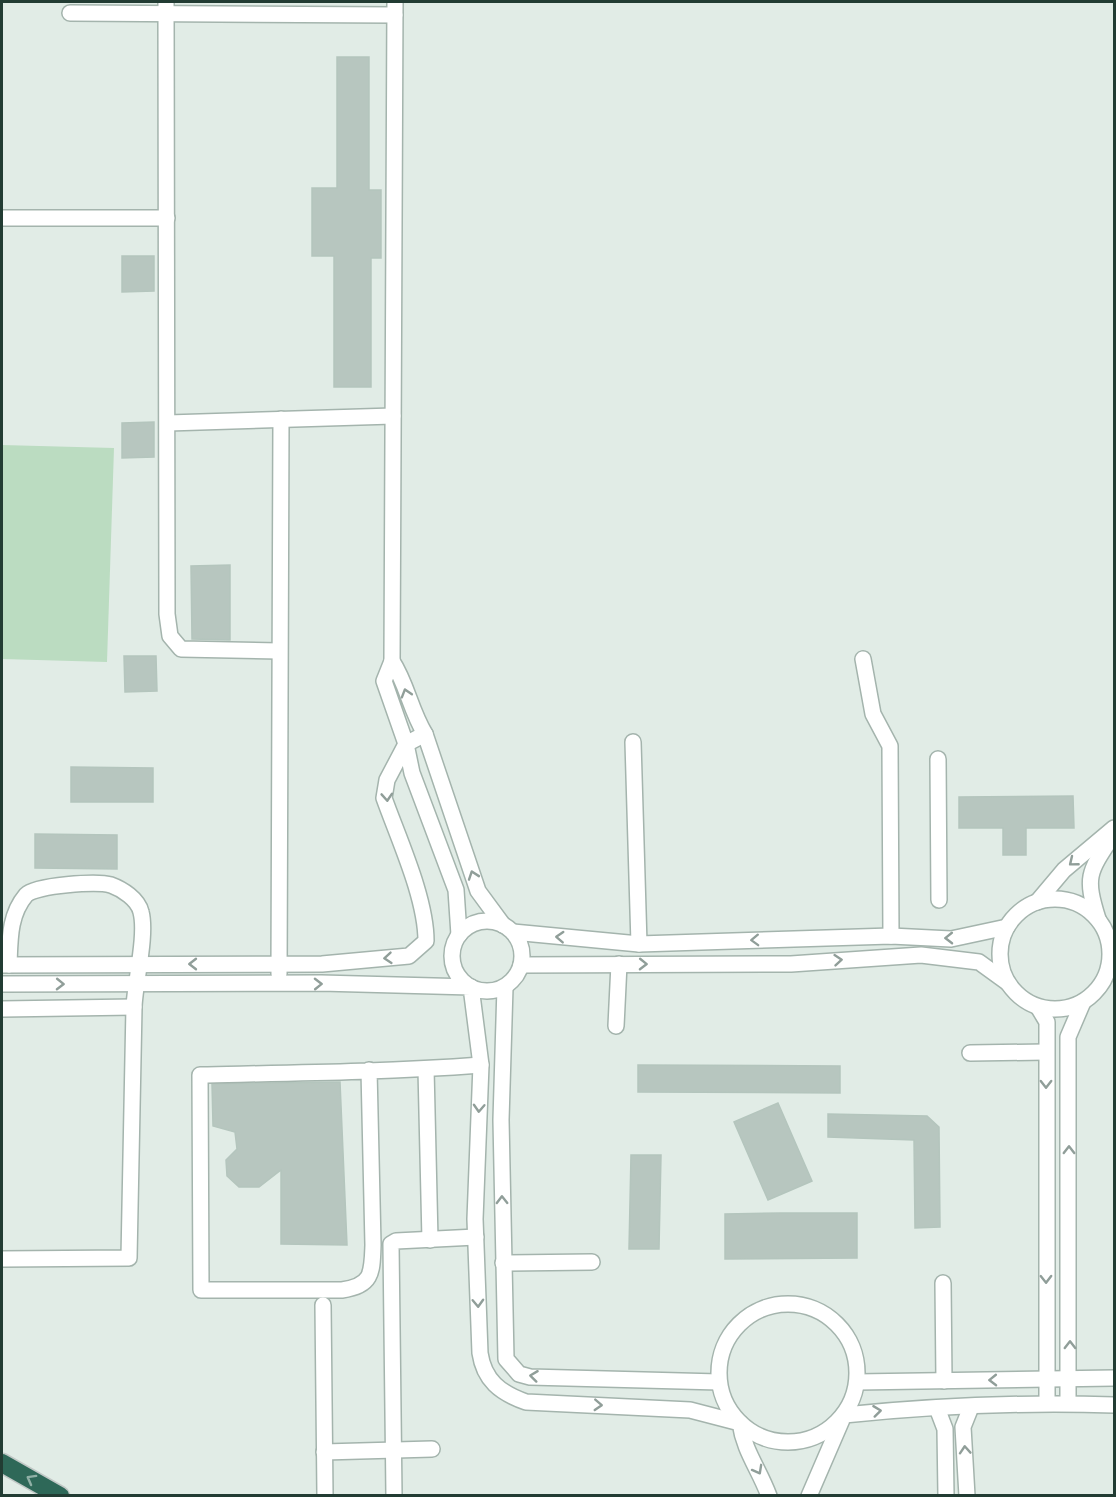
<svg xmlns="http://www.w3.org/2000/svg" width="1116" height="1497" font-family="Rubik,sans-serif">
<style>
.green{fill:#bbdcc1}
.building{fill:#b7c6bf;stroke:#b4c5bd;stroke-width:1.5}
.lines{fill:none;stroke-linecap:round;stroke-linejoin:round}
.minor-casing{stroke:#a4b4ad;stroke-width:18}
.highway-casing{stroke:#c1c8c6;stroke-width:21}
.minor{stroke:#fff;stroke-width:15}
.highway{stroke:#2e6858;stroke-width:18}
.oneway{stroke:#909e99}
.oneway2{stroke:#90b0a6}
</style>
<rect width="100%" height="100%" fill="#e1ece6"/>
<path class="green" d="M2,445l112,3 -7,214 -105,-3z"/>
<g class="building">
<path d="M337,57h32v133h12v68h-10v129h-37v-131h-22v-68h25z"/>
<path d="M122,256h32v35l-32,1z"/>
<path d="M154,422v35l-32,1v-35z"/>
<path d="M230,565v75l-38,-1 -1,-73z"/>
<path d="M124,656h32l1,35 -32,1z"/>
<path d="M71,767l82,1v34h-82z"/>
<path d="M1073,796l1,32h-48v27h-23v-27h-44v-31z"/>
<path d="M35,834l82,1v34l-82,-1z"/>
<path d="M638,1065l202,1v27l-202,-1z"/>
<path d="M340,1082l7,163 -66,-1v-74l-22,17h-20l-12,-11 -1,-16 11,-11 -2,-17 -22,-6 -1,-42z"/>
<path d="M778,1103l34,78 -44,19 -34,-78z"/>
<path d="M828,1114l99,2 12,11 1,100 -25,1 -1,-88 -86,-3z"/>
<path d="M631,1155h30l-2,94h-30z"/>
<path d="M781,1213h76v45l-132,1v-45z"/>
</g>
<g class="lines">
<g class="minor-casing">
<g id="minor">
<path d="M166,2l1,612 3,22 11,13 98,2"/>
<path d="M70,13l325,2"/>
<path d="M2,218h165"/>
<path d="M168,423l225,-7"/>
<path d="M863,659l10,55 17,32 1,190"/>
<path d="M392,661l3,-659"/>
<path d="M633,742l6,202"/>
<path d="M938,759l1,141"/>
<circle cx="1055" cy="954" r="55"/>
<path d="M1037,902l27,-32 50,-42"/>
<path d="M1098,919c-13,-42 -10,-46 14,-82"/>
<circle cx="487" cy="956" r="35"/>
<path d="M513,932l126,12 252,-8 60,3 56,-12"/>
<path d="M459,935l-3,-45 -44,-117 -6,-29 -22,-63 8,-20c15,23 18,48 33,73l53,157 25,34"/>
<path d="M2,965l320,-1 87,-8 17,-15c0,-43 -27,-101 -42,-143l3,-18 19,-36 19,-10"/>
<path d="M521,965l270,-1 130,-9 58,7 29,21"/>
<path d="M279,974l2,-555"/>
<path d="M2,984l319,-1 150,4 10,78 -6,154 5,134c4,27 20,40 46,49l164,8 50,13c4,28 19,46 29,73"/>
<path d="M505,987l-4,133 5,239 13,15 11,3 189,5"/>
<path d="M1038,1007l9,15v381"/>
<path d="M2,1009l132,-2"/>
<path d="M616,1026l3,-62"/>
<path d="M970,1053l76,-1"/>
<path d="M426,1069l4,171"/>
<path d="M369,1070l4,175c-1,27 0,41 -31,45h-141l-1,-215c94,-2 188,-3 281,-10"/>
<path d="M2,1259l127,-1 5,-251c1,-25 13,-72 7,-95 -3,-13 -19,-23 -30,-27 -14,-4 -75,0 -85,10 -17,20 -16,45 -17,70"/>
<path d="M503,1263l89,-1"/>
<path d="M943,1283l1,98"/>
<circle cx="788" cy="1373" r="69"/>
<path d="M323,1305l2,191"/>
<path d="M857,1382l257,-4"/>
<path d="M1068,1403v-366l15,-35"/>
<path d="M937,1408l8,21 1,67"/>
<path d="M324,1452l108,-3"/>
<path d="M394,1496l-3,-252 5,-3 80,-4"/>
<path d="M809,1496l35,-81c89,-9 180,-13 270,-10"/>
<path d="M967,1496l-4,-69 8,-20"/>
</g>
</g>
<g class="highway-casing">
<path id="highway" d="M2,1463l58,33"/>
</g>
<use href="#minor" class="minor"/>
<use href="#highway" class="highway"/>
</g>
<defs><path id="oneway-chevron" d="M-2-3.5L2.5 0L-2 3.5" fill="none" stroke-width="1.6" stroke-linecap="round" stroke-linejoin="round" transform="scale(1.5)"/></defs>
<g class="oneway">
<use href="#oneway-chevron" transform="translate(406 693) rotate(-107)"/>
<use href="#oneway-chevron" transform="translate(387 797) rotate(86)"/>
<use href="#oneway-chevron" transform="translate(1073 862) rotate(141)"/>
<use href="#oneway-chevron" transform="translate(473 875) rotate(-109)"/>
<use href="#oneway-chevron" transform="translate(560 937) rotate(-177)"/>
<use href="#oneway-chevron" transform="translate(949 938) rotate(179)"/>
<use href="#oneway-chevron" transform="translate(755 940) rotate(178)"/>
<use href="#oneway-chevron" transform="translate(388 958) rotate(175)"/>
<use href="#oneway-chevron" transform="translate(838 960) rotate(-5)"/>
<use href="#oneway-chevron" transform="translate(193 964) rotate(180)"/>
<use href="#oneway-chevron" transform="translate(643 964) rotate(1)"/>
<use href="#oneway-chevron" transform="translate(60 984) rotate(1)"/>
<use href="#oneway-chevron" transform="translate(318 984) rotate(-1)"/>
<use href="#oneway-chevron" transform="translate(1046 1084) rotate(90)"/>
<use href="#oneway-chevron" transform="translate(479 1108) rotate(93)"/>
<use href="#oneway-chevron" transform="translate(1069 1150) rotate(-90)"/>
<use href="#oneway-chevron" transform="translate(502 1200) rotate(-91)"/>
<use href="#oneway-chevron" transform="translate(1046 1279) rotate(89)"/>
<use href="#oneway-chevron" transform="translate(478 1303) rotate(88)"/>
<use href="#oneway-chevron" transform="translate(1070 1345) rotate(-90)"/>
<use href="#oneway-chevron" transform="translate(534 1376) rotate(-173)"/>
<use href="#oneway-chevron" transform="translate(993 1380) rotate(179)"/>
<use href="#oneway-chevron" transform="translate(598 1405) rotate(3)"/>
<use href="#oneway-chevron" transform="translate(877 1411) rotate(-7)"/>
<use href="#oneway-chevron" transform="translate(965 1450) rotate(-94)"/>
<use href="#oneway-chevron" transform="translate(758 1470) rotate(61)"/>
</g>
<use class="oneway2" href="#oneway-chevron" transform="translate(31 1479) rotate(-151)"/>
<rect width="1116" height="1497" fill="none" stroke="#223c33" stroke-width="6"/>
</svg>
